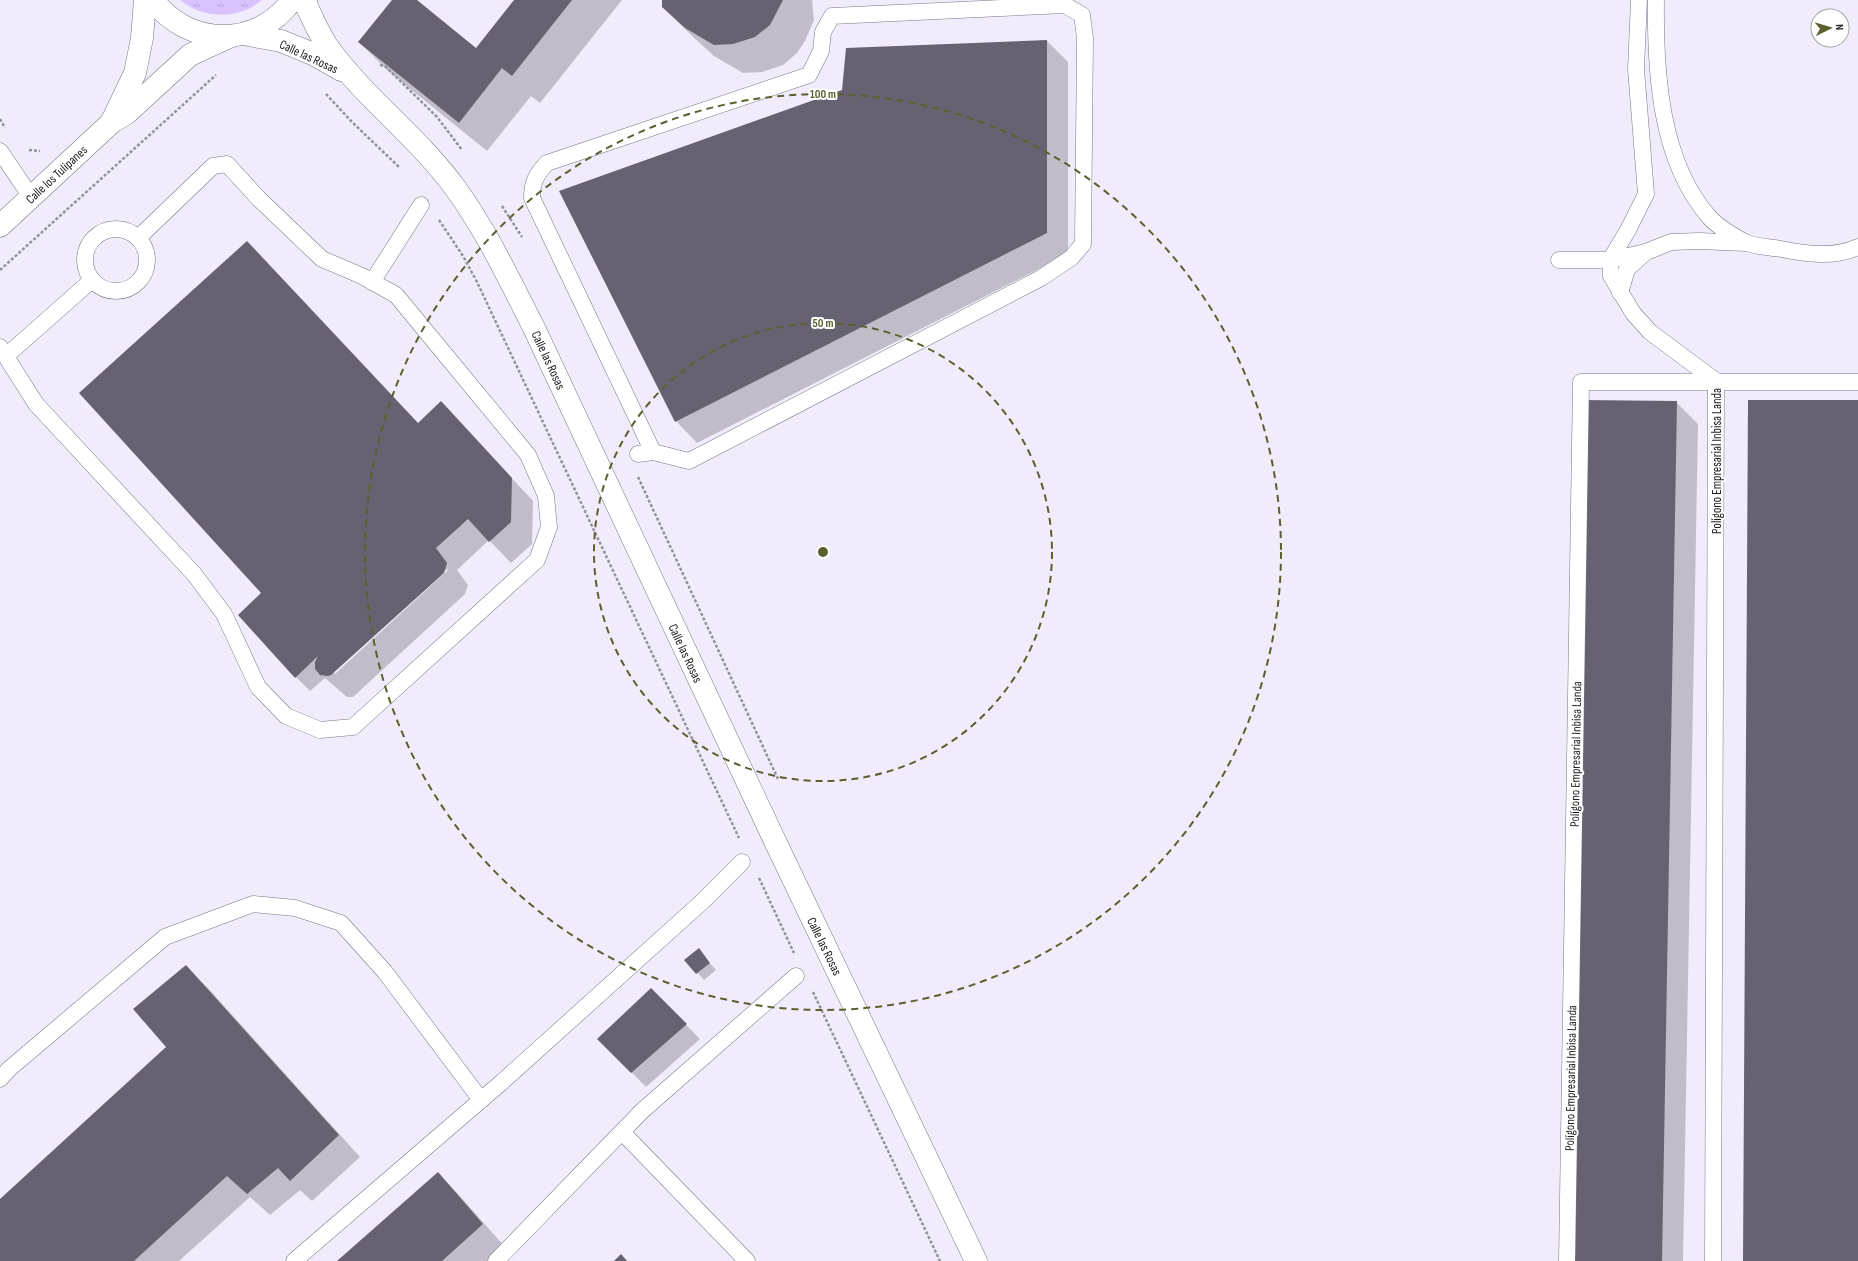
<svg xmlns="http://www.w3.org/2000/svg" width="1858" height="1261" font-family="'Sofia Sans Condensed',sans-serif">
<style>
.built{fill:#f1ecfb;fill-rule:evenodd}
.grass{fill:url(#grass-tufts)}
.shadow{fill:#0003;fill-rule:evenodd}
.building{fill:#676272}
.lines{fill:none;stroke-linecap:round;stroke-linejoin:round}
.service-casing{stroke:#7b7585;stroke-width:17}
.minor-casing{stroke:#7b7585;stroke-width:23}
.path{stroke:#949299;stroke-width:2.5;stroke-dasharray:3 2;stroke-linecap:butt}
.service{stroke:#fff;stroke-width:16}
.minor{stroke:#fff;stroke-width:22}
.ring{fill:none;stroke:#5b602e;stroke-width:2;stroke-dasharray:7 5}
.labels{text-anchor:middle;stroke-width:4;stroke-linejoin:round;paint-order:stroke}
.street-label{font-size:13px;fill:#1f1c23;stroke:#fff}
.centre{fill:#5b602e;stroke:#fff;stroke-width:2}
.ring-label{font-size:12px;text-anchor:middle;font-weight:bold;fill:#5b602e;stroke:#fff;stroke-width:4;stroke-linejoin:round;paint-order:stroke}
</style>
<defs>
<pattern id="grass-tufts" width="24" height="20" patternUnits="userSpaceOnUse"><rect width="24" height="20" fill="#d9c3fe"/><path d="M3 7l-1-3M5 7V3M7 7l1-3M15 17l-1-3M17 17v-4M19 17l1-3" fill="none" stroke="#baa7d9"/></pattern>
</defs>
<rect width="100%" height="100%" fill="#f8f6fd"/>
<path class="built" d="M0,0h1858v1261h-1858zM1818,16h24v24h-24z"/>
<path class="grass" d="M180,0h82c-5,3 -10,8 -16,10 -22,9 -48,5 -66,-10z"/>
<g class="shadow">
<path d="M394,0h21l61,49 39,-49h107l-82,103 -9,-7 -44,55 -100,-81 -28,-28z"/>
<path d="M663,0h149l2,20 -9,21 -8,12 -14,12 -21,7 -19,1 -29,-17 -23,-21 -28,-28z"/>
<path d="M1047,41l21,21v192l-371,189 -21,-22z"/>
<path d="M441,402l92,99 -1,43 -21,19 -22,-23 -32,30 11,15 -3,9 -112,103h-6l-22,-19 -15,13 -14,-14 -35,-83 157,-170zM447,569l1,1 -113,104 -2,-2z"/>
<path d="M1676,402l22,22 -15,837h-107z"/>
<path d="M698,950l18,20 -12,10 -18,-20z"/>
<path d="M186,967l22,21 152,169 -48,44 -12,-11 -30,25 -20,-18 -71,64h-179v-61l167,-153z"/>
<path d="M651,989l49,50 -54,48 -47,-48z"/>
<path d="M438,1173l21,22 45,51 -17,15h-148z"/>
</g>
<g class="building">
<path d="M392,0h25l59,48 38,-48h58l-60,76 -10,-8 -43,55 -101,-81z"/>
<path d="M662,0h121l-13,25 -15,12 -22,7 -19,1 -29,-17 -23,-21z"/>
<path d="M1047,40v193l-372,189 -116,-231 283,-101 4,-42z"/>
<path d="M247,241l171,182 23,-22 71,77 -1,44 -22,20 -21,-23 -32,29 11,15 -3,10 -113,102 -3,1 -8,-1 -5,-6v-7l3,-6 -23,22 -57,-63 23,-22 -182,-200z"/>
<path d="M1582,400l95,1 -15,860h-87z"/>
<path d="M1748,400h110v861h-115z"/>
<path d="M699,948l11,15 -14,11 -12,-14z"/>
<path d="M186,965l153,170 -49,46 -12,-13 -31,26 -20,-18 -93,85h-134v-62l166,-152 -33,-38z"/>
<path d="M651,988l36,36 -56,49 -34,-34z"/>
<path d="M438,1172l45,52 -41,37h-105z"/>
<path d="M621,1254l6,7h-13z"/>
</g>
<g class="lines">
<g class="service-casing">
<g id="service">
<path d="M1639,0l-3,69 10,125 -18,36 -18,30 1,16 22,37 17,19 66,49"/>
<path d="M1656,0c-1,72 4,162 54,218 6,7 26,20 35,24 10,5 25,5 36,7 25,5 53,9 77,-2"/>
<path d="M0,151l31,46"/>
<circle cx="116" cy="260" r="31"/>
<path d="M1559,260h51l36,-8 25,-10 28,-1 47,2"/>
<path d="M372,282l49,-77"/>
<path d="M1620,293l7,-24 19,-17"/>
<path d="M0,347l36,57 158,170 30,40 34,73 28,29 34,14 33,-3 184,-167 12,-33 -3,-31 -18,-41 -132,-160 -34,-19 -40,-17 -63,-60 -32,-35 -14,2 -75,72"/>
<path d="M6,356l86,-76"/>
<path d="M638,454l15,-2 36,9 352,-183 30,-20 12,-14 2,-206 -3,-23 -17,-10 -233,11 -9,16 -2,19 -12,24 -262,88c-11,12 -15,19 -15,35l121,254"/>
<path d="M0,1079l9,-10 156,-132 88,-33 42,4 46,15 44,49 96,128"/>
<path d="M622,1132l125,129"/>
<path d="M294,1261l208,-179 201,-181 39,-39"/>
<path d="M496,1261l146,-150 154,-135"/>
<path d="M1567,1261l14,-879h277"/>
<path d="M1713,1261l3,-880"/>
</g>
</g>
<g class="minor-casing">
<g id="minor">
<path d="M153,0c35,47 104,49 139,0"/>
<path d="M306,0l1,7c7,14 13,30 23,43 37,50 89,88 126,139 31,43 54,92 78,139l240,511 202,422"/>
<path d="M243,34l38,7 32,13 28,16"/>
<path d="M112,121l23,-48 7,-35 3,-38"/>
<path d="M0,226l112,-104 15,-9 63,-58 41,-19"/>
</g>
</g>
<g class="path">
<path d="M380,65l5,1 52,51 25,33"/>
<path d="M326,94l26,28 47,45"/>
<path d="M0,119l5,9"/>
<path d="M29,150l11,1"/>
<path d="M502,206l20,31"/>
<path d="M439,220l24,36 14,26 262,556"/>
<path d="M0,270l216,-195"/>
<path d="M638,477l140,302"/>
<path d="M759,878l35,75"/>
<path d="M813,992l127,269"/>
</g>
<use href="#service" class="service"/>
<use href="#minor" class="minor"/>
</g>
<g class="ring">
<circle cx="823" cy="552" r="229"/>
<circle cx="823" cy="552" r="458"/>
</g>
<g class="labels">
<g class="street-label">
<text transform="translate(309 56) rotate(25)" y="5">Calle las Rosas</text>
<text transform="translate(56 174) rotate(-43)" y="5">Calle los Tulipanes</text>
<text transform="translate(549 360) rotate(65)" y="5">Calle las Rosas</text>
<text transform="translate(1716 461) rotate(-90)" y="5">Polígono Empresarial Inbisa Landa</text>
<text transform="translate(686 653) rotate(65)" y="5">Calle las Rosas</text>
<text transform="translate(1575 754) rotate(-89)" y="5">Polígono Empresarial Inbisa Landa</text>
<text transform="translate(825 946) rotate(64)" y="5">Calle las Rosas</text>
<text transform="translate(1570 1078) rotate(-89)" y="5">Polígono Empresarial Inbisa Landa</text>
</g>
</g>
<circle cx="823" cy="552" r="6" class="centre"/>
<g class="ring-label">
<text x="823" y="98">100 m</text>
<text x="823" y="327">50 m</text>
</g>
<g transform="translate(1830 28) rotate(85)"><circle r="19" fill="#ffffff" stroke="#a5a4a7"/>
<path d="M0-3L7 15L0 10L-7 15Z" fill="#5b602e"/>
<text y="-6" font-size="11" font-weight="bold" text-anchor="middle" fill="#1f1c23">N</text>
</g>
</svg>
